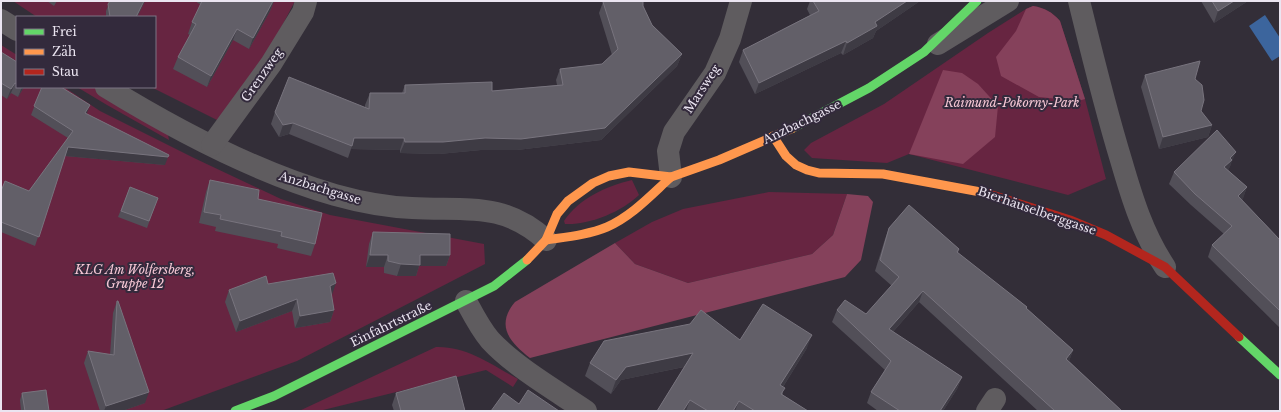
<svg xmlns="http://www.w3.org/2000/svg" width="1281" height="412" font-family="'Libre Baskerville',serif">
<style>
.green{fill:#672541}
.forest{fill:#85415b}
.water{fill:#3c659d}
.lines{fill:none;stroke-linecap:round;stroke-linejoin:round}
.street{stroke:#5f5c5f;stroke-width:22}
.fast{stroke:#63d668;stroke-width:9}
.slow{stroke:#ff974d;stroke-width:9}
.jam{stroke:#b3261e;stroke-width:9}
.wall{fill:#524f58}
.shaded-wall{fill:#3e3b44}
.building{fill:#625f68;stroke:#78747e}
.labels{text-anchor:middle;stroke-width:4;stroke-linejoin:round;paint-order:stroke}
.street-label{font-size:12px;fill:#ebe5f1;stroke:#332a3c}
.park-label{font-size:12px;font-style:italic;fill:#f6c7d5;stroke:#332a3c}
</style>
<rect width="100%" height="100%" fill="#332e38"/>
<g class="green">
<path d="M13,1h282l-35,67 -41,53 -68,-34h4v-70h-118z"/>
<path d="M1033,6c12,2 19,6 27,15l25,78 21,80 -38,16 -159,-41 -22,9 -75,-5 -8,-8 7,-7 73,-39 104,-71 38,-24z"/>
<path d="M1,45l16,10v32h47l36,24 94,47 87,41 49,16 154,29 1,20 -188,97 -136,50h-160z"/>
<path d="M77,87h17l73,42 2,11 -62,-35z"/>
<path d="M632,180l7,15c-18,17 -49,30 -74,29l-1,-3c15,-23 43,-35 68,-41z"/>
<path d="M769,192l78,2 -14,41 -21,19 -124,29 -53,-19 -20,-21 37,-21 31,-13z"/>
<path d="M436,347c31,-1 56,18 82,32l-5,8 -27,-17 -167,41h-20z"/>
</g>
<g class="forest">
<path d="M1033,6c12,2 19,6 27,15l25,78 -7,2 -39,-4 -38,-21 -5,-19 20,-26 10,-22z"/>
<path d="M943,70l19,3 16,11 20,22 -3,31 -32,27 -54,-10z"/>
<path d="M847,194l21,2 5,6 -12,58 -16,17 -315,81c-20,-16 -35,-32 -15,-56l100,-59 20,21 53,19 124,-29 21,-19z"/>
</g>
<path class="water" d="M1265,15l15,23v18l-8,5 -23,-35z"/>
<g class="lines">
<g class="street">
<path d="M1079,1c13,53 26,107 42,159 11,38 22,74 44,107"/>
<path d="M1,20l16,10"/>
<path d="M938,44l70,-43"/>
<path d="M106,87c70,43 149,85 229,108 25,7 51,12 77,13 54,3 91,-7 134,32"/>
<path d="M212,145l59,-81 32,-52 3,-11"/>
<path d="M671,177l-3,-26 6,-19 41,-59 15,-34 11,-38"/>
<path d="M466,301c7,13 14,27 24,39 25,27 65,50 96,71"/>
<path d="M987,411l8,-12"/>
</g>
<g class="fast">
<path d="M793,128l76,-40 55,-36 53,-51"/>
<path d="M1239,337l41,38"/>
<path d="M235,411l39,-15 220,-110 33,-26"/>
</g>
<g class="slow">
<path d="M773,136l13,20 10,9 11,5 12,3 64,1 103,19"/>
<path d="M546,240c20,-3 42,-5 61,-13 25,-11 44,-32 64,-50"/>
<path d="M527,260l19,-20 11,-26 11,-13 25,-18 16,-7 20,-4 42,5 48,-17 74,-32"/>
</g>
<path class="jam" d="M986,193l84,27 36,15 59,32 74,70"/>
</g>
<g class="wall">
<path d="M47,1h10l-3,5z"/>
<path d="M110,1h35l-8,16h-31v-6z"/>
<path d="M195,1h79l-4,10 -21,38 -16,-9 -26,47 -34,-18 5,-12 12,-22 -2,-1 4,-12 9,-17z"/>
<path d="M810,1h110l-44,30 -3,7 -30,17 -2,-2 -86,41 -16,-32 4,-12 67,-35 -3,-6z"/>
<path d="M1201,1h47l-34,22z"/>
<path d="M603,2l40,4 9,19 30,29 -5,12 -76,74 -84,10h-36l-42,4 -39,-1v-3l-49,-1 -3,9 -59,-24 -10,3 -8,-13 4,-12 90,-5v-2l5,-12h32l3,-8 87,6 65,-6 -1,-5 4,-11 42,-5 10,-9 -13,-42z"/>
<path d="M1,52l16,10v25h7l-6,10 -7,-4 -4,6 -6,-4z"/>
<path d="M1145,75l50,4 6,32 11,14 -4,12 -49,12 -18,-62z"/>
<path d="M42,87l44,27 79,51 -100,-9 -30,90 -34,-14v-41h28l39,-53 -37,-23z"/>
<path d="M1231,164l-3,6 19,17 -5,13 38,40v88l-72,-71 4,-12 12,-11 -33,-29 -22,-21 5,-12z"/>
<path d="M210,180l48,19 57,45 -4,12 -34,-8 1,-4 -63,-13 1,-4 -17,-4 7,-31z"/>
<path d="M130,187l28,11 -11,30 -29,-11z"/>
<path d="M889,228l70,21 -1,4 69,54v2l46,41 -4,11 53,50h-84l-119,-109 -26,30 69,45 -5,12 -14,22h-65l-11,-8 4,-11 14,-22 -53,-48 5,-12 29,4 26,-28 -17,-15 10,-32z"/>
<path d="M373,232l77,23 -4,11h-27l-3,10h-19l-13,-3v-6h-18l3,-23z"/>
<path d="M268,284l63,11 3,15 -4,12 -35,6 -3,-17 -56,21 -11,-30 4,-12z"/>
<path d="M117,301l28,102 -23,8h-22l-16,-48 4,-12 22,4 3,-42z"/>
<path d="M740,340l67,8 -24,39v8l25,16h-151l27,-44 -63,13 -10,14 -26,-18 5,-13z"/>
<path d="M22,393l27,18h-28l-1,-11z"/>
<path d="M396,393l69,18h-71l-2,-6z"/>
</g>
<g class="shaded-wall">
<path d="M144,1h1l-8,16h-1z"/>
<path d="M274,1l-4,10 -21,38 4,-11z"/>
<path d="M907,1h13l-44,30 -3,7 -30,17 4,-12 28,-21z"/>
<path d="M1234,1h14l-34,22 4,-12z"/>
<path d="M237,29l-4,11 -26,47 4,-11z"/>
<path d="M846,41l-5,12 -86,41 4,-11z"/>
<path d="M682,54l-5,12 -76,74 -84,10h-36l-42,4 -39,-1 5,-11z"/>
<path d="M15,83l-4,10 -4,6 4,-10z"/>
<path d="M22,87h2l-6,10z"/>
<path d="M90,105l-3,8 -5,9 3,-9z"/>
<path d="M293,123l-4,11 -10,3 4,-12z"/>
<path d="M1212,125l-4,12 -49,12 4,-12z"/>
<path d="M354,138h50l-4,12 -49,-1z"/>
<path d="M68,147l100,10 -3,8 -100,-9z"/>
<path d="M1236,152l-5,12 -3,7 -4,-4 6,-9z"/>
<path d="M1247,187l-4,12 -9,9 4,-12z"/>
<path d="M370,255h18l-4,12h-18z"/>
<path d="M420,255h30l-4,11h-27l-3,10h-19l4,-12z"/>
<path d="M336,283l-4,12 -2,-9z"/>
<path d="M923,291l-4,11 -34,39 4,-12z"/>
<path d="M297,299l-5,12 -56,21 4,-11z"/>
<path d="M334,310l-4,12 -35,6 5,-12z"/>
<path d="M812,335l-5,13 -31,50 4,-13z"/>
<path d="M1073,350l-4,12 -3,-3z"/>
<path d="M693,353l-5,13 -67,14 -10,14 5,-14 10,-13z"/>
<path d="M962,377l-5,12 -14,22h-3z"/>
<path d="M149,392l-4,11 -23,8h-18l2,-5z"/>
<path d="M690,400l-4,11h-3z"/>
<path d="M739,401l-4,10h-2z"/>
</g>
<g class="building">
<path d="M110,1h34l-8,16h-26l-2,-13z"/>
<path d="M202,1h71l-20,37 -16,-9 -26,47 -33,-19 18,-33 -4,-2z"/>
<path d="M605,1h38v5l9,19 30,29 -77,74 -84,11 -36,-1 -42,4h-38l-1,-4h-50l-2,8 -59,-23 -10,2 -8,-13 14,-35 80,32 1,-16h35v-8l87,-3v9l71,-6 -3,-16 42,-5 16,-15 -15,-47z"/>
<path d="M813,1h94l-32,21 2,4 -30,17 -1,-2 -87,42 -16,-33 76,-39z"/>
<path d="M1212,1h22l-16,10z"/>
<path d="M1,52l16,10v22l-2,-1 -4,6 -10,-6z"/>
<path d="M1200,61l-5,18 7,6 2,15 -3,11 11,14 -49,12 -18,-62z"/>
<path d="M42,87h19l29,18 -5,8 84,42 -1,2 -100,-10 -29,90 -38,-15v-31l4,-10 24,10 44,-60 -39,-25z"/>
<path d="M1217,130l19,22 -6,6 2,2 -8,7 23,20 -9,9 42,44v71l-68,-66 20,-19 -37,-32 -21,-22z"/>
<path d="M210,180l49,10 -1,9 64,14 -7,31 -34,-8 1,-4 -62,-13 1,-4 -17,-3z"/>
<path d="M130,187l28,11 -9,23 -28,-10z"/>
<path d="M909,205l50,44 -2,3 70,55 -1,1 47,42 -7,9 56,52h-67l-132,-120 -34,38 73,48 -22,34h-40l-29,-19 20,-31 -54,-51 8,-10 21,14 33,-37 -19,-17 9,-32z"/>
<path d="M373,232l77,2v21h-30v10l-19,-1 -13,-3v-6h-18z"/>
<path d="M333,273l3,10 -6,3 4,24 -34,6 -3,-17 -57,22 -11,-31 37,-14 2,8z"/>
<path d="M117,301h1l31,91 -43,14 -18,-55 26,4z"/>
<path d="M763,304l49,31 -32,50 5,3 -4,6 27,17h-53l-16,-10 -6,10h-25l-18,-11 -7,11h-26l36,-58 -67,14 -10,13 -26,-17 14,-22 86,-17 11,-14 39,30z"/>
<path d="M456,376l9,35h-64l-5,-18z"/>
<path d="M46,390l3,21h-24l-3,-18z"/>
<path d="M528,390l31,21h-68l13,-18 15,11z"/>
</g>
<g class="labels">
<g class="street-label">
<text transform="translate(262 75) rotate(-55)" y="4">Grenzweg</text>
<text transform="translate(702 89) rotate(-57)" y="4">Marsweg</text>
<text transform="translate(802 122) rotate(-26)" y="4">Anzbachgasse</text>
<text transform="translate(320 188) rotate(17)" y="4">Anzbachgasse</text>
<text transform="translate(1037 211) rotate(19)" y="4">Bierhäuselberggasse</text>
<text transform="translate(391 324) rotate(-26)" y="4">Einfahrtstraße</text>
</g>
<g class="park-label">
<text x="1012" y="107">Raimund-Pokorny-Park</text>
<text x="135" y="274">KLG Am Wolfersberg,<tspan x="135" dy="14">Gruppe 12</tspan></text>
</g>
</g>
<rect width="1281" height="412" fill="none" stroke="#ebe5f1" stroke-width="4"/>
<rect x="16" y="16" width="140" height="72" fill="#332a3c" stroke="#7d7584"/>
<rect x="24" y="29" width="20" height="6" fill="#63d668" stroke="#7d7584"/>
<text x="52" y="36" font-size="12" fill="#ebe5f1">Frei</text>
<rect x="24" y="49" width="20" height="6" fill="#ff974d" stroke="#7d7584"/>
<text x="52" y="56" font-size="12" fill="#ebe5f1">Zäh</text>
<rect x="24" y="69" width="20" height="6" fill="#b3261e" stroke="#7d7584"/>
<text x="52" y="76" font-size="12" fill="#ebe5f1">Stau</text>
</svg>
